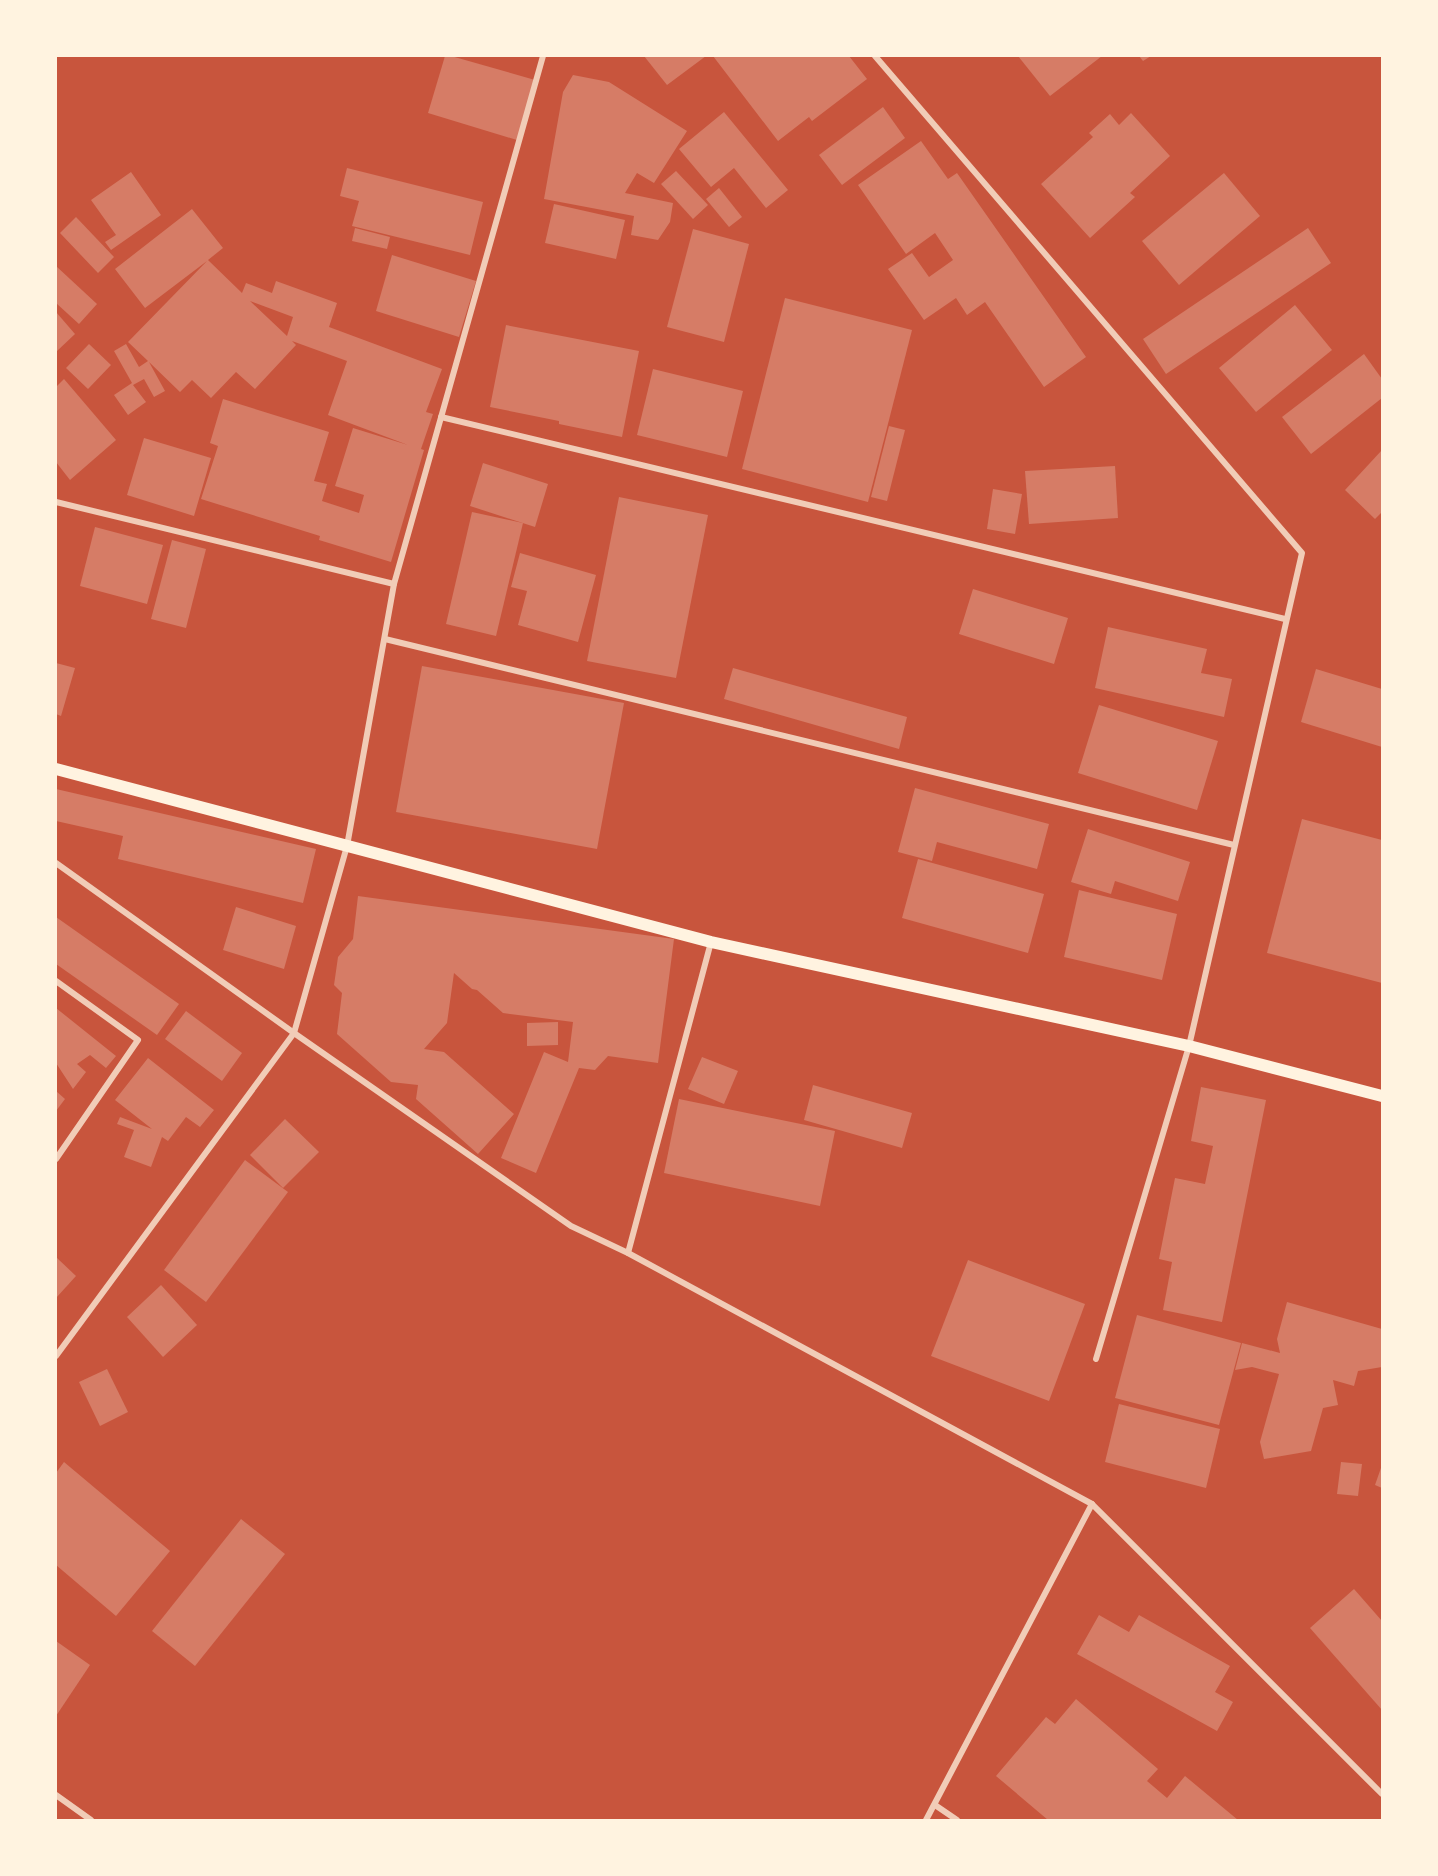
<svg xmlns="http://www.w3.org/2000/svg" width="1438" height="1876" font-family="Manrope,sans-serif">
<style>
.building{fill:#d67c66;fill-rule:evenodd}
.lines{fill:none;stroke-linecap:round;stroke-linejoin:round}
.minor{stroke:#f1ccb7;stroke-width:6}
.secondary{stroke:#fff3e0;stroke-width:12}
</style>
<rect width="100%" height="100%" fill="#c8553d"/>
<g class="building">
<path d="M445,56h6l84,24 -18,60 -89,-27z"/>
<path d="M644,56h62l-39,29z"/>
<path d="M713,56h136l18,23 -55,42 -3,-4 -31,24z"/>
<path d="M1018,56h84l-52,40z"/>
<path d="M1139,56h12l-8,5z"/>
<path d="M573,75l36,7 78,49 -33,52 -17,-10 -12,20 48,10 -3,19 -12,18 -27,-5 3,-19 -90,-17 19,-107z"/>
<path d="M883,107l22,31 -63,47 -23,-30z"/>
<path d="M724,112l64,78 -22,18 -32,-40 -23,19 -32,-38z"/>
<path d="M1131,113l39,43 -40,37 5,4 -45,41 -49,-54 52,-47 -4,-4 21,-19 9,11z"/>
<path d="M921,141l27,38 9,-6 129,184 -42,30 -59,-85 -18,13 -11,-17 -32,22 -36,-51 24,-16 17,24 24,-17 -18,-27 -29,21 -48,-69z"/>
<path d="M347,168l136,34 -13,53 -118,-29 7,-25 -19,-5z"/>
<path d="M676,171l32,34 -15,14 -32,-35z"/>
<path d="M131,172l30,43 -50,35 -6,-8 11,-7 -25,-35z"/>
<path d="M1224,173l36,43 -81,69 -37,-44z"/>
<path d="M719,188l23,29 -13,10 -23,-28z"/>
<path d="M554,204l71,16 -9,39 -71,-16z"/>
<path d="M192,209l31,39 -15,12 34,33 4,-10 26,10 4,-12 61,22 -8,24 113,42 -16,43 7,2 -12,35 3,1 -33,112 -72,-22 1,-4 -119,-37 17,-53 -8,-3 13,-44 106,33 -15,49 13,3 -5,17 37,12 5,-18 -29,-9 18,-58 55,17 -80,-30 19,-54 -55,-20 4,4 -41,44 -19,-17 -25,26 -19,-18 -12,12 -31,-30 16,29 -11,6 -10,-18 -11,6 13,17 -18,13 -14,-20 18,-12 -18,-32 12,-7 13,23 9,-6 -20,-19 79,-81 -62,47 -30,-39zM250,301l43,16 -6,19z"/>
<path d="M76,217l38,40 -16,16 -38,-40z"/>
<path d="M355,228l35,9 -3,12 -35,-8z"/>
<path d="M1308,228l23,35 -165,111 -23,-35z"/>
<path d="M693,229l56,15 -25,98 -57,-15z"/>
<path d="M392,255l84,26 -17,56 -83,-26z"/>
<path d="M56,266l41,38 -18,20 -23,-21z"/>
<path d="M785,298l127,32 -44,172 -126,-33z"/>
<path d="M1295,305l37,45 -76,62 -37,-44z"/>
<path d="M56,312l19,22 -19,18z"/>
<path d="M506,325l133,26 -17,86 -63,-13v-3l-69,-14z"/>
<path d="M89,344l22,21 -23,24 -22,-21z"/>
<path d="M1364,354l18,25v19l-71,56 -29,-37z"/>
<path d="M653,369l90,22 -16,66 -90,-22z"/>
<path d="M64,379l52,61 -46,40 -14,-18v-75z"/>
<path d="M889,426l16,4 -18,71 -16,-4z"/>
<path d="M144,438l67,20 -17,58 -67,-21z"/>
<path d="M1382,450v62l-7,7 -30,-29z"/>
<path d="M483,463l65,21 -13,43 -65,-21z"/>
<path d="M1115,466l3,52 -89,6 -4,-53z"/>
<path d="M993,489l29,5 -7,40 -28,-5z"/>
<path d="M619,497l89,18 -32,163 -89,-17z"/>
<path d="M472,512l51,11 -27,113 -50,-12z"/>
<path d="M95,527l68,18 -16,59 -67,-18z"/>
<path d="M172,540l34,9 -20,79 -35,-9z"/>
<path d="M520,553l76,22 -18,67 -60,-17 9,-34 -16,-4z"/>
<path d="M973,589l95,29 -14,46 -95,-30z"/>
<path d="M1108,627l99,22 -6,24 31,6 -8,38 -129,-29z"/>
<path d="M56,663l19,5 -14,48 -5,-2z"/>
<path d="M422,666l202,37 -27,146 -201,-37z"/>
<path d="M733,668l174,49 -8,32 -175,-50z"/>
<path d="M1316,669l66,20v58l-81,-25z"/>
<path d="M1099,705l119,36 -21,69 -119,-37z"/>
<path d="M915,788l134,36 -12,45 -100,-27 -5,19 -34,-9z"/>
<path d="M56,789l260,60 -13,54 -185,-44 5,-23 -67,-15z"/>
<path d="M1302,819l80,21v143l-115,-30z"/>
<path d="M1088,829l102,33 -12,39 -63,-20 -4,13 -40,-12z"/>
<path d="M918,859l126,35 -16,59 -126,-35z"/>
<path d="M1079,890l98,24 -15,66 -98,-23z"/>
<path d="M358,896l316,43 -16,124 -50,-7 -13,14 -16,-2 -43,105 -35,-15 43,-106 24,10 5,-40 -70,-9 -26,-23 -5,-1 -18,-16 -7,50 -23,26 20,3 70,62 -36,40 -62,-55 2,-14 -27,-3 -54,-48 5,-41 -8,-8 4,-28 15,-18z"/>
<path d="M236,907l60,19 -12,43 -61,-19z"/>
<path d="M56,917l123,87 -22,31 -101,-71z"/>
<path d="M56,1008l60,48 -10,12 -16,-13 -13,9 9,8 -13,17 -17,-26z"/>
<path d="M186,1011l56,42 -20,28 -57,-42z"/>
<path d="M558,1022v23l-31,1v-23z"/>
<path d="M702,1057l36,14 -14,33 -36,-15z"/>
<path d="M148,1058l66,52 -14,17 -14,-10 -18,24 -6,-4 -11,30 -27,-10 10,-27 -17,-6 3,-7 32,12 -37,-29z"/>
<path d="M813,1085l99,28 -10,35 -98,-28z"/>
<path d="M1201,1087l65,13 -44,222 -59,-12 9,-48 -13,-3 16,-81 30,6 8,-38 -22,-5z"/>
<path d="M56,1091l9,8 -9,12z"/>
<path d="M679,1099l156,32 -15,75 -156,-33z"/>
<path d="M285,1119l34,33 -36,36 -33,-33z"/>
<path d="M245,1160l43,32 -82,110 -42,-32z"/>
<path d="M56,1257l20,19 -20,22z"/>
<path d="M968,1260l117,44 -36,97 -118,-45z"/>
<path d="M161,1285l36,40 -34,32 -36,-40z"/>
<path d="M1287,1302l95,27v38l-24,4 -4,15 -21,-6 5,25 -15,3 -12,43 -47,8 -4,-17 19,-68 -27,-7 -17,3 7,-27 38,10 -3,-14z"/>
<path d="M1137,1315l104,28 -22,82 -104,-27z"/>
<path d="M107,1369l21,43 -28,14 -21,-44z"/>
<path d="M1119,1404l101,25 -14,59 -101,-26z"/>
<path d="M64,1462l106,89 -54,65 -60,-51v-92z"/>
<path d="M1341,1462l21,2 -4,32 -21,-2z"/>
<path d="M1382,1465v23l-7,-3z"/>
<path d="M241,1519l44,35 -90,112 -43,-35z"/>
<path d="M1354,1589l28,32v89l-72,-82z"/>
<path d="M1099,1615l30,17 10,-17 91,51 -15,26 18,10 -16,29 -140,-77z"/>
<path d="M56,1641l34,24 -34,51z"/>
<path d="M1076,1699l82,70 -11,12 20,17 18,-22 53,44h-190l-52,-44 50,-59 9,7z"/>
</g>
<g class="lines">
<g class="minor">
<path d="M875,56l427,497 -113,493 -93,313"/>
<path d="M441,417l844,202"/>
<path d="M56,502l338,82"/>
<path d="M385,639l849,206"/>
<path d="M56,863l238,170 277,193 57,27 464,251 290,290"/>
<path d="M56,981l82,59 -82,119"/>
<path d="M628,1253l83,-311"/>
<path d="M56,1356l238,-323 53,-187 47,-262 149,-528"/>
<path d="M56,1795l35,25"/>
<path d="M935,1805l22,15"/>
<path d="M926,1820l166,-316"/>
</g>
<path class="secondary" d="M56,769l655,173 478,104 193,50"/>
</g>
<rect width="1438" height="1876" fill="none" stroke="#fff3e0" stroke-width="114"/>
</svg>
